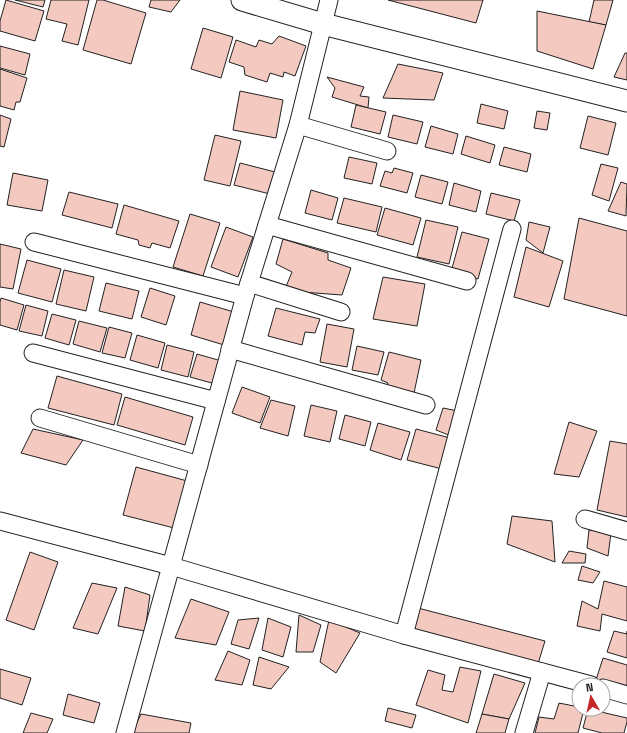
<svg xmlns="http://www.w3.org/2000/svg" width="627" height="733" font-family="'Space Grotesk',sans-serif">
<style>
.building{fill:#f3c9c0;stroke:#222}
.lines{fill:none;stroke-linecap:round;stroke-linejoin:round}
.minor-casing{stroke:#222;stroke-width:19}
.tertiary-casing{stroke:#222;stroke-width:23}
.minor{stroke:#fff;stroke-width:17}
.tertiary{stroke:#fff;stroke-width:21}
</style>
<rect width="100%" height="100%" fill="#fff"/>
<g class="building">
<path d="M6,0l38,11 -9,30 -35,-10v-10z"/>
<path d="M15,0h30l-2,7z"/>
<path d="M51,0h38l-11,45 -16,-4 5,-17 -21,-5z"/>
<path d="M97,0h6l43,13 -15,51 -48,-14z"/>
<path d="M151,0h29l-9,12 -22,-5z"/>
<path d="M388,0h95l-7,23z"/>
<path d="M594,0h19l-7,25 -17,-3z"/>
<path d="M537,11l69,14 -13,44 -56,-18z"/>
<path d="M203,28l30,9 -12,41 -30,-9z"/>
<path d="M279,36l27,10 -11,30 -11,-4 -1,5 -13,-4 -3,9 -22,-7 -1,-8 -15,-5 7,-22 20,7 3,-7 13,4z"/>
<path d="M0,46l30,8 -5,21 -25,-7z"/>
<path d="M625,53h2v27l-13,-3z"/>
<path d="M398,64l45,9 -9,27 -51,-2z"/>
<path d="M0,69l27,9 -7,24h-4l-2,8 -14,-4z"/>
<path d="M327,77l37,10 -4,9 9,1 -1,11 -36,-11 3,-9z"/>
<path d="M240,91l43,9 -7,38 -43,-8z"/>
<path d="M481,104l27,7 -4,18 -27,-6z"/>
<path d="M356,105l30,7 -6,22 -29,-7z"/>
<path d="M537,111l13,2 -3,17 -13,-2z"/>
<path d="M0,115l11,4 -7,28 -4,-1z"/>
<path d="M393,115l30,7 -6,22 -29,-7z"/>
<path d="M588,116l28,7 -8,32 -28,-7z"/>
<path d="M431,126l27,8 -5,20 -28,-7z"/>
<path d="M215,135l26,6 -11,45 -26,-6z"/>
<path d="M466,136l29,9 -5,18 -29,-9z"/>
<path d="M504,147l27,7 -4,18 -28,-7z"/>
<path d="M349,157l28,6 -5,21 -28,-6z"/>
<path d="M240,163l35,9 -5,22 -36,-9z"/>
<path d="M601,164l17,4 -9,33 -17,-6z"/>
<path d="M394,168l19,5 -6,20 -27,-7 5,-15 7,2z"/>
<path d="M13,173l35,7 -6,31 -35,-6z"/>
<path d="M421,175l27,7 -6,22 -27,-7z"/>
<path d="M621,182l6,2 -1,32 -18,-5z"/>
<path d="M454,183l27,8 -5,21 -27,-7z"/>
<path d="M311,190l27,8 -6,22 -27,-7z"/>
<path d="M69,192l49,12 -6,24 -50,-13z"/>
<path d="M491,193l29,7 -6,21 -28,-7z"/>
<path d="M344,198l38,9 -6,25 -39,-9z"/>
<path d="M124,205l55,16 -9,27 -18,-5 -2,5 -11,-3 -1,-5 -22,-6z"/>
<path d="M385,208l36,10 -8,27 -36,-10z"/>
<path d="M190,214l30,9 -17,53 -30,-9z"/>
<path d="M579,218l48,13v85l-63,-17z"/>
<path d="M426,220l32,7 -9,37 -32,-7z"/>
<path d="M529,222l21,5 -7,26 -17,-13z"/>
<path d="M226,227l27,10 -15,40 -27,-10z"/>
<path d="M462,232l27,7 -11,40 -27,-7z"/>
<path d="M283,239l45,14v7l23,8 -9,27 -41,-3 -16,-3 7,-17 -16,-8z"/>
<path d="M0,244l21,5 -8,40 -13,-2z"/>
<path d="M526,247l37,14 -14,46 -35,-10z"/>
<path d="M27,260l34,9 -9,33 -34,-9z"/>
<path d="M64,270l30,7 -8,34 -30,-7z"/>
<path d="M383,277l42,7 -8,42 -44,-7z"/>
<path d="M106,283l33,8 -7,28 -33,-8z"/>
<path d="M150,288l25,8 -9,29 -25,-8z"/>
<path d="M1,298l23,7 -7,25 -17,-5v-23z"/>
<path d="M200,302l34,10 -10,33 -33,-10z"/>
<path d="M26,305l22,6 -6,25 -23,-5z"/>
<path d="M276,308l44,11 -5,14 -10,-1 -3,13 -34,-9z"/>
<path d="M52,314l24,6 -7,25 -24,-7z"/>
<path d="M79,321l28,7 -7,24 -27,-8z"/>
<path d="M327,324l27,5 -7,38 -27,-5z"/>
<path d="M109,327l23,6 -7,25 -23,-5z"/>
<path d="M137,335l28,8 -7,25 -28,-8z"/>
<path d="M167,345l27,7 -6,25 -27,-7z"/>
<path d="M357,346l27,6 -6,23 -26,-5z"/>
<path d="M389,352l32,8 -7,33 -29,-4 3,-6 -7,-3z"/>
<path d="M197,354l28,8 -6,23 -29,-8z"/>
<path d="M57,376l65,18 -8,31 -66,-17z"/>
<path d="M242,387l28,10 -10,26 -28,-10z"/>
<path d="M125,397l68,20 -8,28 -68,-20z"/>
<path d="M271,400l24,6 -7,30 -28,-8z"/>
<path d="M311,405l26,6 -7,31 -26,-6z"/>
<path d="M443,408l15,3 -7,25 -15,-6z"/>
<path d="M345,415l26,7 -6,24 -26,-7z"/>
<path d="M569,422l28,9 -18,46 -25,-3z"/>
<path d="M378,423l32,9 -9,28 -31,-10z"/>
<path d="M33,429l50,11 -17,25 -45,-12z"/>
<path d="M416,429l38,10 -8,31 -39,-10z"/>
<path d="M610,441l17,3v73l-30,-7z"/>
<path d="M136,467l55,15 -13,47 -55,-14z"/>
<path d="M512,516l40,5 3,41 -48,-18z"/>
<path d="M589,530l22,3 -3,23 -21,-8z"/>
<path d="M569,551l17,3 -1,9h-23z"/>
<path d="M30,552l28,10 -24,68 -28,-10z"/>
<path d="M582,566l18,6 -7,11 -15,-3z"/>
<path d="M604,581l23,6v34l-25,-7 -2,17 -23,-5 5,-25 16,8z"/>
<path d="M92,583l25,5 -19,46 -25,-6z"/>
<path d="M125,587l25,8 -5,36 -27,-5z"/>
<path d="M191,599l38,13 -13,33 -41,-7z"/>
<path d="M414,607l131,34 -8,26 -130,-35z"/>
<path d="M299,615l22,10 -8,27h-17z"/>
<path d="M259,618l-10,31 -18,-5 7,-24z"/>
<path d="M268,618l23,9 -8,30 -21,-7z"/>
<path d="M329,620l31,13 -24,40 -16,-11z"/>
<path d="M614,631l13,3v-3v27l-20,-6z"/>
<path d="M228,651l22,9 -8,25 -27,-5z"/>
<path d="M259,657l30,10 -18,22 -18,-4z"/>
<path d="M603,658l24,7v22l-31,-7z"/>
<path d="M460,667l21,4 -13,52 -52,-18 12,-35 17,5 -3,15 11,2z"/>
<path d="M0,669l31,9 -9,27 -22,-7z"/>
<path d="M494,674l31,9 -16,36 -27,-5z"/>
<path d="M68,694l32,9 -6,20 -31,-8z"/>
<path d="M559,703l20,4v2h5l-6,24h-43l4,-16 15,2z"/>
<path d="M388,708l28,7 -4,13 -27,-7z"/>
<path d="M588,709l39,9v4l-3,11h-22l-19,-5z"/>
<path d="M31,713l22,6 -6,14h-24z"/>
<path d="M141,714l50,9 -2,10h-57z"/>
<path d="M482,714l27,5 -4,14h-29z"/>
</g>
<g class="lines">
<g class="minor-casing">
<g id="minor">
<path d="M298,125l89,26"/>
<path d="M267,225l200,56"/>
<path d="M34,242l211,54"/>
<path d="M249,283l92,29"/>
<path d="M230,349l196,56"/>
<path d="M33,353l183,48"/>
<path d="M40,418l159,47"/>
<path d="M585,519l42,12"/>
<path d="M0,521l171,45 233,69 187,50"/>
<path d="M404,635l108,-406"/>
<path d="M603,688l24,7"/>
<path d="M125,733l46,-167 74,-270 53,-171 31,-125"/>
<path d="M524,733l18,-61"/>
</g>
</g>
<g class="tertiary-casing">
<path id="tertiary" d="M242,0l81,24 304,77"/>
</g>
<use href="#minor" class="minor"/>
<use href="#tertiary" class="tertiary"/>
</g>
<g transform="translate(591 697) rotate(351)"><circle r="19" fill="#ffffff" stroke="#a7a7a7"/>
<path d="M0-3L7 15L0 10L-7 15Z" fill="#c62828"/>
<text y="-6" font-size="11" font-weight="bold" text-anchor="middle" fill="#222222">N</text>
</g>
</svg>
